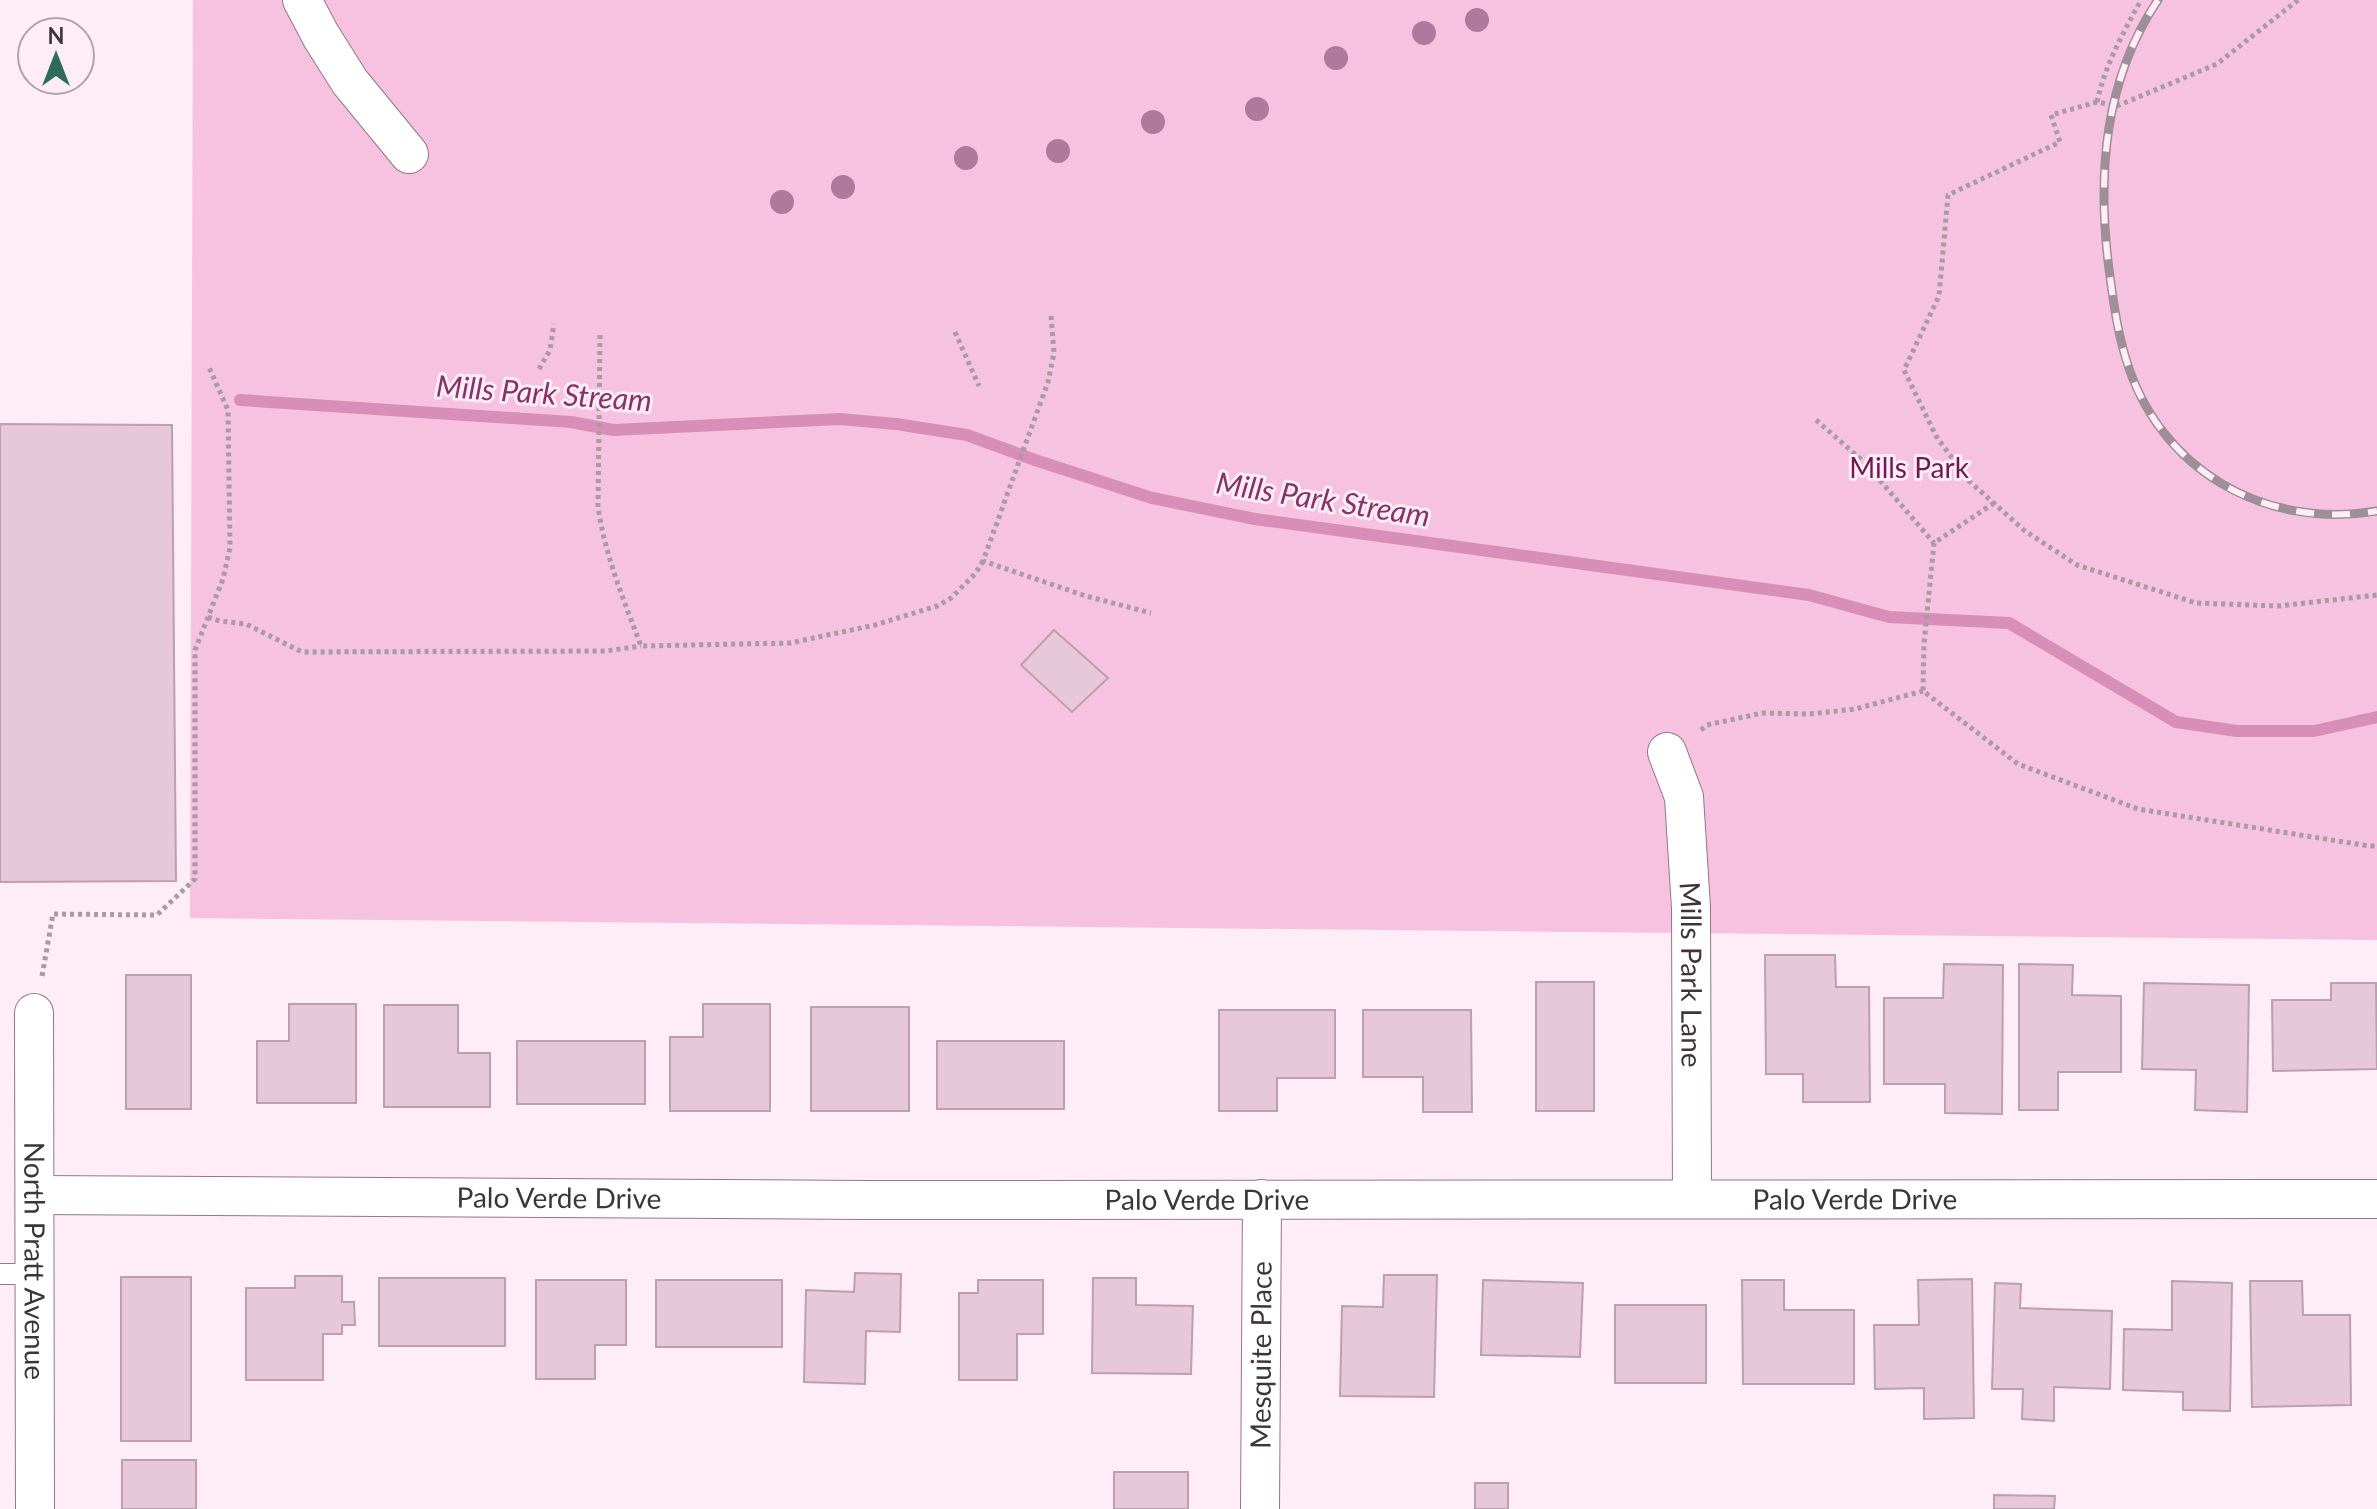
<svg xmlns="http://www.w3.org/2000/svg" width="2377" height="1509" font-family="Lato,sans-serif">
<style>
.green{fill:#f6c2df}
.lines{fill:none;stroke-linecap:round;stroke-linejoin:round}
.stream{stroke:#d78eb9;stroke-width:12}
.building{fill:#e6c8d8;stroke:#bca0af;stroke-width:2}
.service-casing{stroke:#927886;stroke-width:22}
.minor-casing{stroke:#927886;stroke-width:40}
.path{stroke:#a99aa3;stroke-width:5;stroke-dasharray:4 4;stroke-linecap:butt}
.service{stroke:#fff;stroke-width:20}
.minor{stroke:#fff;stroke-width:38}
.rail-casing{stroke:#9d8e97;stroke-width:9}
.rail{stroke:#feecf6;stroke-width:6;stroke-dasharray:18;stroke-linecap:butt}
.tree{fill:#af789c}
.labels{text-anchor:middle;stroke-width:6;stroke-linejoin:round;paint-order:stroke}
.park-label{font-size:28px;fill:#6e1952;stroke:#feecf6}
.street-label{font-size:28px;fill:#40343b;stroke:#feecf6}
.water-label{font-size:30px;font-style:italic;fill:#873268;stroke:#feecf6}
</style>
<rect width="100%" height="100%" fill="#feecf6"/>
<path class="green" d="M193,0h2184v940l-2187,-22z"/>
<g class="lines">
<path class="stream" d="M240,400l331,22 42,8 227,-11 56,5 71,11 68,25 117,38 103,21 554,76 80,22 120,6 167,99 61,9h77l63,-14"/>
</g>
<g class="building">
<path d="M0,424l172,1 4,456 -176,1z"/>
<path d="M1054,630l54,48 -36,34 -51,-47z"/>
<path d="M1765,955h70l1,32h33l1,115h-67v-28h-37z"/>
<path d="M1944,964l59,1 -1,149 -57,-1v-29h-61v-86h59z"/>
<path d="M2019,964l54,1 -1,30 49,1v76h-63v38h-39z"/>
<rect x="126" y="975" width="65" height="134"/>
<rect x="1536" y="982" width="58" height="129"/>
<path d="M2144,983l105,2 -2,127 -52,-2 1,-40 -54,-1z"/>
<path d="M2331,983h45l1,86 -104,2 -1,-71h59z"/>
<path d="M289,1004h67v99h-99v-62h32z"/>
<path d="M703,1004h67v107h-100v-74h33z"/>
<path d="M384,1005h74v48h32v54h-106z"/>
<rect x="811" y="1007" width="98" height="104"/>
<path d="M1219,1010h116v68h-58v33h-58z"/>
<path d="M1363,1010h108l1,102h-49v-35h-60z"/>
<rect x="517" y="1041" width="128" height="63"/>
<rect x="937" y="1041" width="127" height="68"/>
<path d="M855,1273l46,1 -1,58 -34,-1 -1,53 -61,-2 2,-92 48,2z"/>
<path d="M1384,1275h53l-3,122 -94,-1 2,-90 41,1z"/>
<path d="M295,1276h47v26h12l1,23h-13v9h-19v46h-77v-92h49z"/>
<rect x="121" y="1277" width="70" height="164"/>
<rect x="379" y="1278" width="126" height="68"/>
<path d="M1093,1278h43v27l57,1 -2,68 -99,-1z"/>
<path d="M1972,1279l2,139 -50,1v-31l-49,1 -1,-64h45l-1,-45z"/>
<path d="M536,1280h90v65h-31v34h-59z"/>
<rect x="656" y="1280" width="126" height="67"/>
<path d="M978,1280h65v54h-26v46h-58v-87h19z"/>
<path d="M1483,1280l100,3 -3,74 -99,-2z"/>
<path d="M1742,1280h42v30h70v74h-111z"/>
<path d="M2172,1281l60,2 -2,128 -47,-1v-18l-60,-2 1,-61 48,1z"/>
<path d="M2250,1281h52l1,34h47l1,90 -99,2z"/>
<path d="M1995,1283l26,1 -1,24 92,3 -2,78 -56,-2v34l-32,-2 1,-30h-31z"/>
<rect x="1615" y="1305" width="91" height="78"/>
<rect x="122" y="1460" width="74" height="49"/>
<rect x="1114" y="1472" width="74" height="37"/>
<rect x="1475" y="1483" width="33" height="26"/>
<path d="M1994,1495l61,1 -1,13h-60z"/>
</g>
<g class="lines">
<g class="service-casing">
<path id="service" d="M0,1274h35"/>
</g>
<g class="minor-casing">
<g id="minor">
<path d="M302,0l19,36 29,46 59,72"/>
<path id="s1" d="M1667,752l17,45 7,111 1,290"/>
<path id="s2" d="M34,1013l1,496"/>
<path id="s3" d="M35,1195l834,5 1508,-1"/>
<path id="s4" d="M1260,1509l2,-310"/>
</g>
</g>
<g class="path">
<path d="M2298,0l-81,64 -100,42 -20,-4 -46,13 9,27 -112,53 -9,101 -35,74 32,66 33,45 56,50 52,34 119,38 82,3 99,-11"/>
<path d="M2097,102c8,-37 26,-69 44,-102"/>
<path d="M1051,316l3,37 -6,29 -65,179 103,35 65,17"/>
<path d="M955,332l24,54"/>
<path d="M600,335l-2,172c7,48 26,94 43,139l149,-3 85,-18 62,-19 14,-8 24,-24 8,-13"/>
<path d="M539,369l11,-19 4,-26"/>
<path d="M1816,420l48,42 70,81"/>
<path d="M1994,503l-60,40 -10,100 -1,48 95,73 120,45 231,37h8"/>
<path d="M208,617l12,4 26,3 56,28 304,-1 35,-5"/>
<path d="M1701,730l6,-5 55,-12 48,1 45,-5 68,-18"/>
<path d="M42,976l11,-62 104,1 38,-36v-229l28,-71 7,-31 -2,-138 -20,-45"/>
</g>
<use href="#service" class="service"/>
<use href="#minor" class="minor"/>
<g class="rail-casing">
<path id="rail" d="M2158,0c-54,80 -61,175 -49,269 4,30 8,61 17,90 33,111 139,171 251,152"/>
</g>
<use href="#rail" class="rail"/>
</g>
<g class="tree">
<circle cx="1477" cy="20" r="12"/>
<circle cx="1424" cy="33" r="12"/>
<circle cx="1336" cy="58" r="12"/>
<circle cx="1257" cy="109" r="12"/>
<circle cx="1153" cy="122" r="12"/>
<circle cx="1058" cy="151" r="12"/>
<circle cx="966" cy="158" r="12"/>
<circle cx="843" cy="187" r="12"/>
<circle cx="782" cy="202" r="12"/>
</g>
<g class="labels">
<g class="park-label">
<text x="1909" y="478">Mills Park</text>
</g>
<g class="street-label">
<text dy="10" stroke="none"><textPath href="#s1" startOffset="226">Mills Park Lane</textPath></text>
<text dy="10" stroke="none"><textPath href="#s3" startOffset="524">Palo Verde Drive</textPath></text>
<text dy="10" stroke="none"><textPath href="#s3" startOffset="1172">Palo Verde Drive</textPath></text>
<text dy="10" stroke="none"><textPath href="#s3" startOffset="1820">Palo Verde Drive</textPath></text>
<text dy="10" stroke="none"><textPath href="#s2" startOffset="248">North Pratt Avenue</textPath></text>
<text dy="10" stroke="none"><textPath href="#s4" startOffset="154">Mesquite Place</textPath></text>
</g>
<g class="water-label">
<text transform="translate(544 394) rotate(4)" y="10">Mills Park Stream</text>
<text transform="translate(1323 500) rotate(9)" y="10">Mills Park Stream</text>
</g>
</g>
<g transform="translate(56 56)"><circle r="38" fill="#feecf6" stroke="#b2a2ab" stroke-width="2"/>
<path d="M0-6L14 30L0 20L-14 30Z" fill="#2e6d5a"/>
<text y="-12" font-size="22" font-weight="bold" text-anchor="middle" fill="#40343b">N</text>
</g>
</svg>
